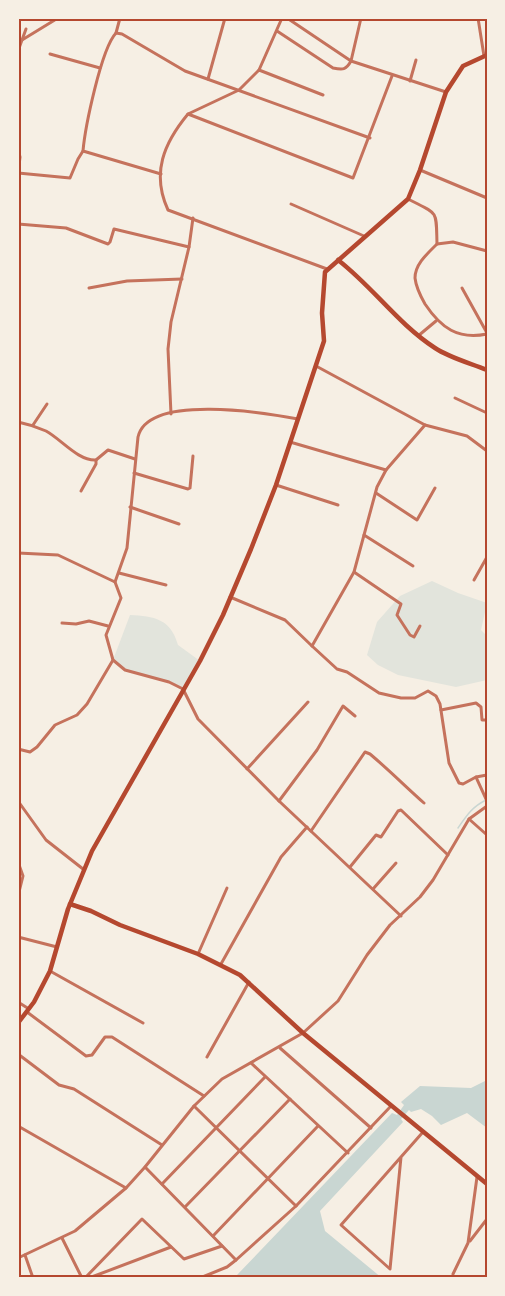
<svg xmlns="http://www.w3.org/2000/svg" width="505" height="1296" font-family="Arial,sans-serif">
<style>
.green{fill:#e2e4dc}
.water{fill:#c9d6d2}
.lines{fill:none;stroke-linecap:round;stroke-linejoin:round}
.stream{stroke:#c9d6d2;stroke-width:1.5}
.minor{stroke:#c5725c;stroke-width:3}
.tertiary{stroke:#c5725c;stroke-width:3}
.primary{stroke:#b5482f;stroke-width:4.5}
.neatline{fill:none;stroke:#b5482f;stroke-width:2}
</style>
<rect width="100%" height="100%" fill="#f6efe4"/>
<g class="green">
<path d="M432,581l26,12 29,10 -6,27 6,6v44l-31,7 -58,-12 -20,-10 -11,-10 10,-33 23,-26z"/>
<path d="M130,615c24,1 41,4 48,30l22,16 -17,28 -14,-7 -44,-12 -12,-10z"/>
</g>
<path class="water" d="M487,1080v48l-20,-15 -26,12 -9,-9 -11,-7 -10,3 -2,-2 -8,9 2,3 -83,89 5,20 57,47h-156l11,-3 155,-162 5,2 7,-10 -3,-3 19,-16 51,2z"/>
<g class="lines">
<path class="stream" d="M458,828c9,-13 14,-21 28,-28"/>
<g class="minor">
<path d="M287,18l64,43 10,-43"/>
<path d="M478,18l6,38"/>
<path d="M277,31l56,37c10,2 13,2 18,-7l95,31"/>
<path d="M116,33l4,-15"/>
<path d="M22,40l36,-22"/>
<path d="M18,51l8,-22"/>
<path d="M50,54l50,14"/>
<path d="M259,70l23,-52"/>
<path d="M208,79l17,-61"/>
<path d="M410,81l6,-21"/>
<path d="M188,114l51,-24 20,-20 64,25"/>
<path d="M18,149l2,8 -2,16"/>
<path d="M420,170l67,28"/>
<path d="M18,173l52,5 8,-19 5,-8"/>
<path d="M161,174l-78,-23c2,-23 18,-102 33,-118l6,1 63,37 185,67"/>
<path d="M408,199c31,16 28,10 29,45"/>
<path d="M291,204l73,32"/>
<path d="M18,224l48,4 42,16 2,-2 4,-13 75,18"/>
<path d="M487,251l-34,-9 -16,2c-9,9 -22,20 -22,34 1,9 6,19 10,26 16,24 33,36 62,30"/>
<path d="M327,269l-159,-59c-17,-37 -4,-67 20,-96l165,64 39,-102"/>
<path d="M89,288l38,-7 55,-2"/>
<path d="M462,288l25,45"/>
<path d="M418,336l18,-15"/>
<path d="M316,366l109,59 42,11 20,15"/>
<path d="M455,398l32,15"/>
<path d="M171,414l-3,-65 3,-27 18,-75 4,-29"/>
<path d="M18,422c10,2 19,5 28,9 15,8 32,30 50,29l12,-10 27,9"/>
<path d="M33,425l14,-21"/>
<path d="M290,442l96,28"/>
<path d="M134,473l54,16 2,-1 3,-32"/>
<path d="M276,485l62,20"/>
<path d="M81,491l15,-27v-4"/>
<path d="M376,493l41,27 18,-32"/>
<path d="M130,507l49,17"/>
<path d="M364,535l49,31"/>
<path d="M354,572l47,32 -4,11 13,20 4,2 6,-11"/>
<path d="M119,573l47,12"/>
<path d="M474,580l13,-23"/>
<path d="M115,582l12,-34 11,-111c10,-44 128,-24 160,-18"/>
<path d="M230,597l55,23 27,26 42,-74 23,-85 9,-17 39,-45"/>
<path d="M62,623l14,1 13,-3 19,5"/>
<path d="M312,646l25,23 10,3 32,21 22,5h14l13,-7 8,5 4,8 9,59 10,20 4,1 13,-7 11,-2"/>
<path d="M183,689l15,30 81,82 122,115"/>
<path d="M441,710l35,-7 5,4 1,13h5"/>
<path d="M18,749l12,3 7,-5 18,-22 22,-10 10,-11 26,-44"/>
<path d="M247,769l61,-67"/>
<path d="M476,777l11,24"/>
<path d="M18,801l28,39 37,29"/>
<path d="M279,801l38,-51 26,-44 12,10"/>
<path d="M469,819l18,16"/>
<path d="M311,831l54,-79 5,2c19,16 36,33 54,49"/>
<path d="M18,862l5,14 -5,20"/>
<path d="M350,867l26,-32 5,2 17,-26 3,-1 47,45"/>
<path d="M373,889l23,-26"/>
<path d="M18,937l39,10"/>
<path d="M198,954l29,-66"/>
<path d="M221,964l60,-107 26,-30"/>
<path d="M50,971l93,52"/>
<path d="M18,1002l11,7"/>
<path d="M27,1012l59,44 6,-1 13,-18h7l92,59"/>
<path d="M280,1048l91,80"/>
<path d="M18,1054l41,31 15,4 88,56"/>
<path d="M207,1057l42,-75"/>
<path d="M251,1063l97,90"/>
<path d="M194,1106l102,100"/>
<path d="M18,1126l108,62"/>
<path d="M401,1157l-11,112 -49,-44 82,-93"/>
<path d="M145,1167l91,93"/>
<path d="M162,1184l103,-107"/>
<path d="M185,1207l105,-108"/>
<path d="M213,1236l105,-110"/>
<path d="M62,1238l20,40"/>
<path d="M470,1241l17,-22"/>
<path d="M25,1255l8,23"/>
<path d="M18,1258l57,-27 51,-43 19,-21 49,-61 28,-27 81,-46 35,-32 29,-46 23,-30 30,-28 13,-17 36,-61 18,-13"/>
<path d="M453,1274l15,-31 9,-66"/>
<path d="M85,1278l57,-59 42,40 38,-13"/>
<path d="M89,1278l82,-31"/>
<path d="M200,1278l27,-11 9,-7 60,-54 95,-100"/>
</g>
<path class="tertiary" d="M18,553l40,2 57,27 6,16 -15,37 7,25 12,10 44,12 14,7"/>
<g class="primary">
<path d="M338,260c35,27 60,64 97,88 15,10 35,15 52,22"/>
<path d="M70,904l21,7 29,14 78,29 42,21 63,58 184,151"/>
<path d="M18,1023l16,-21 16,-31 18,-62 24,-58 108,-190 23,-46 28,-66 25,-64 48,-144 -2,-28 3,-41 83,-73 12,-29 26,-78 17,-26 24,-11"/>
</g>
</g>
<rect width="505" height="1296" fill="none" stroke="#f6efe4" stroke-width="39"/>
<rect x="20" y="20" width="466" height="1256" class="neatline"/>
</svg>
